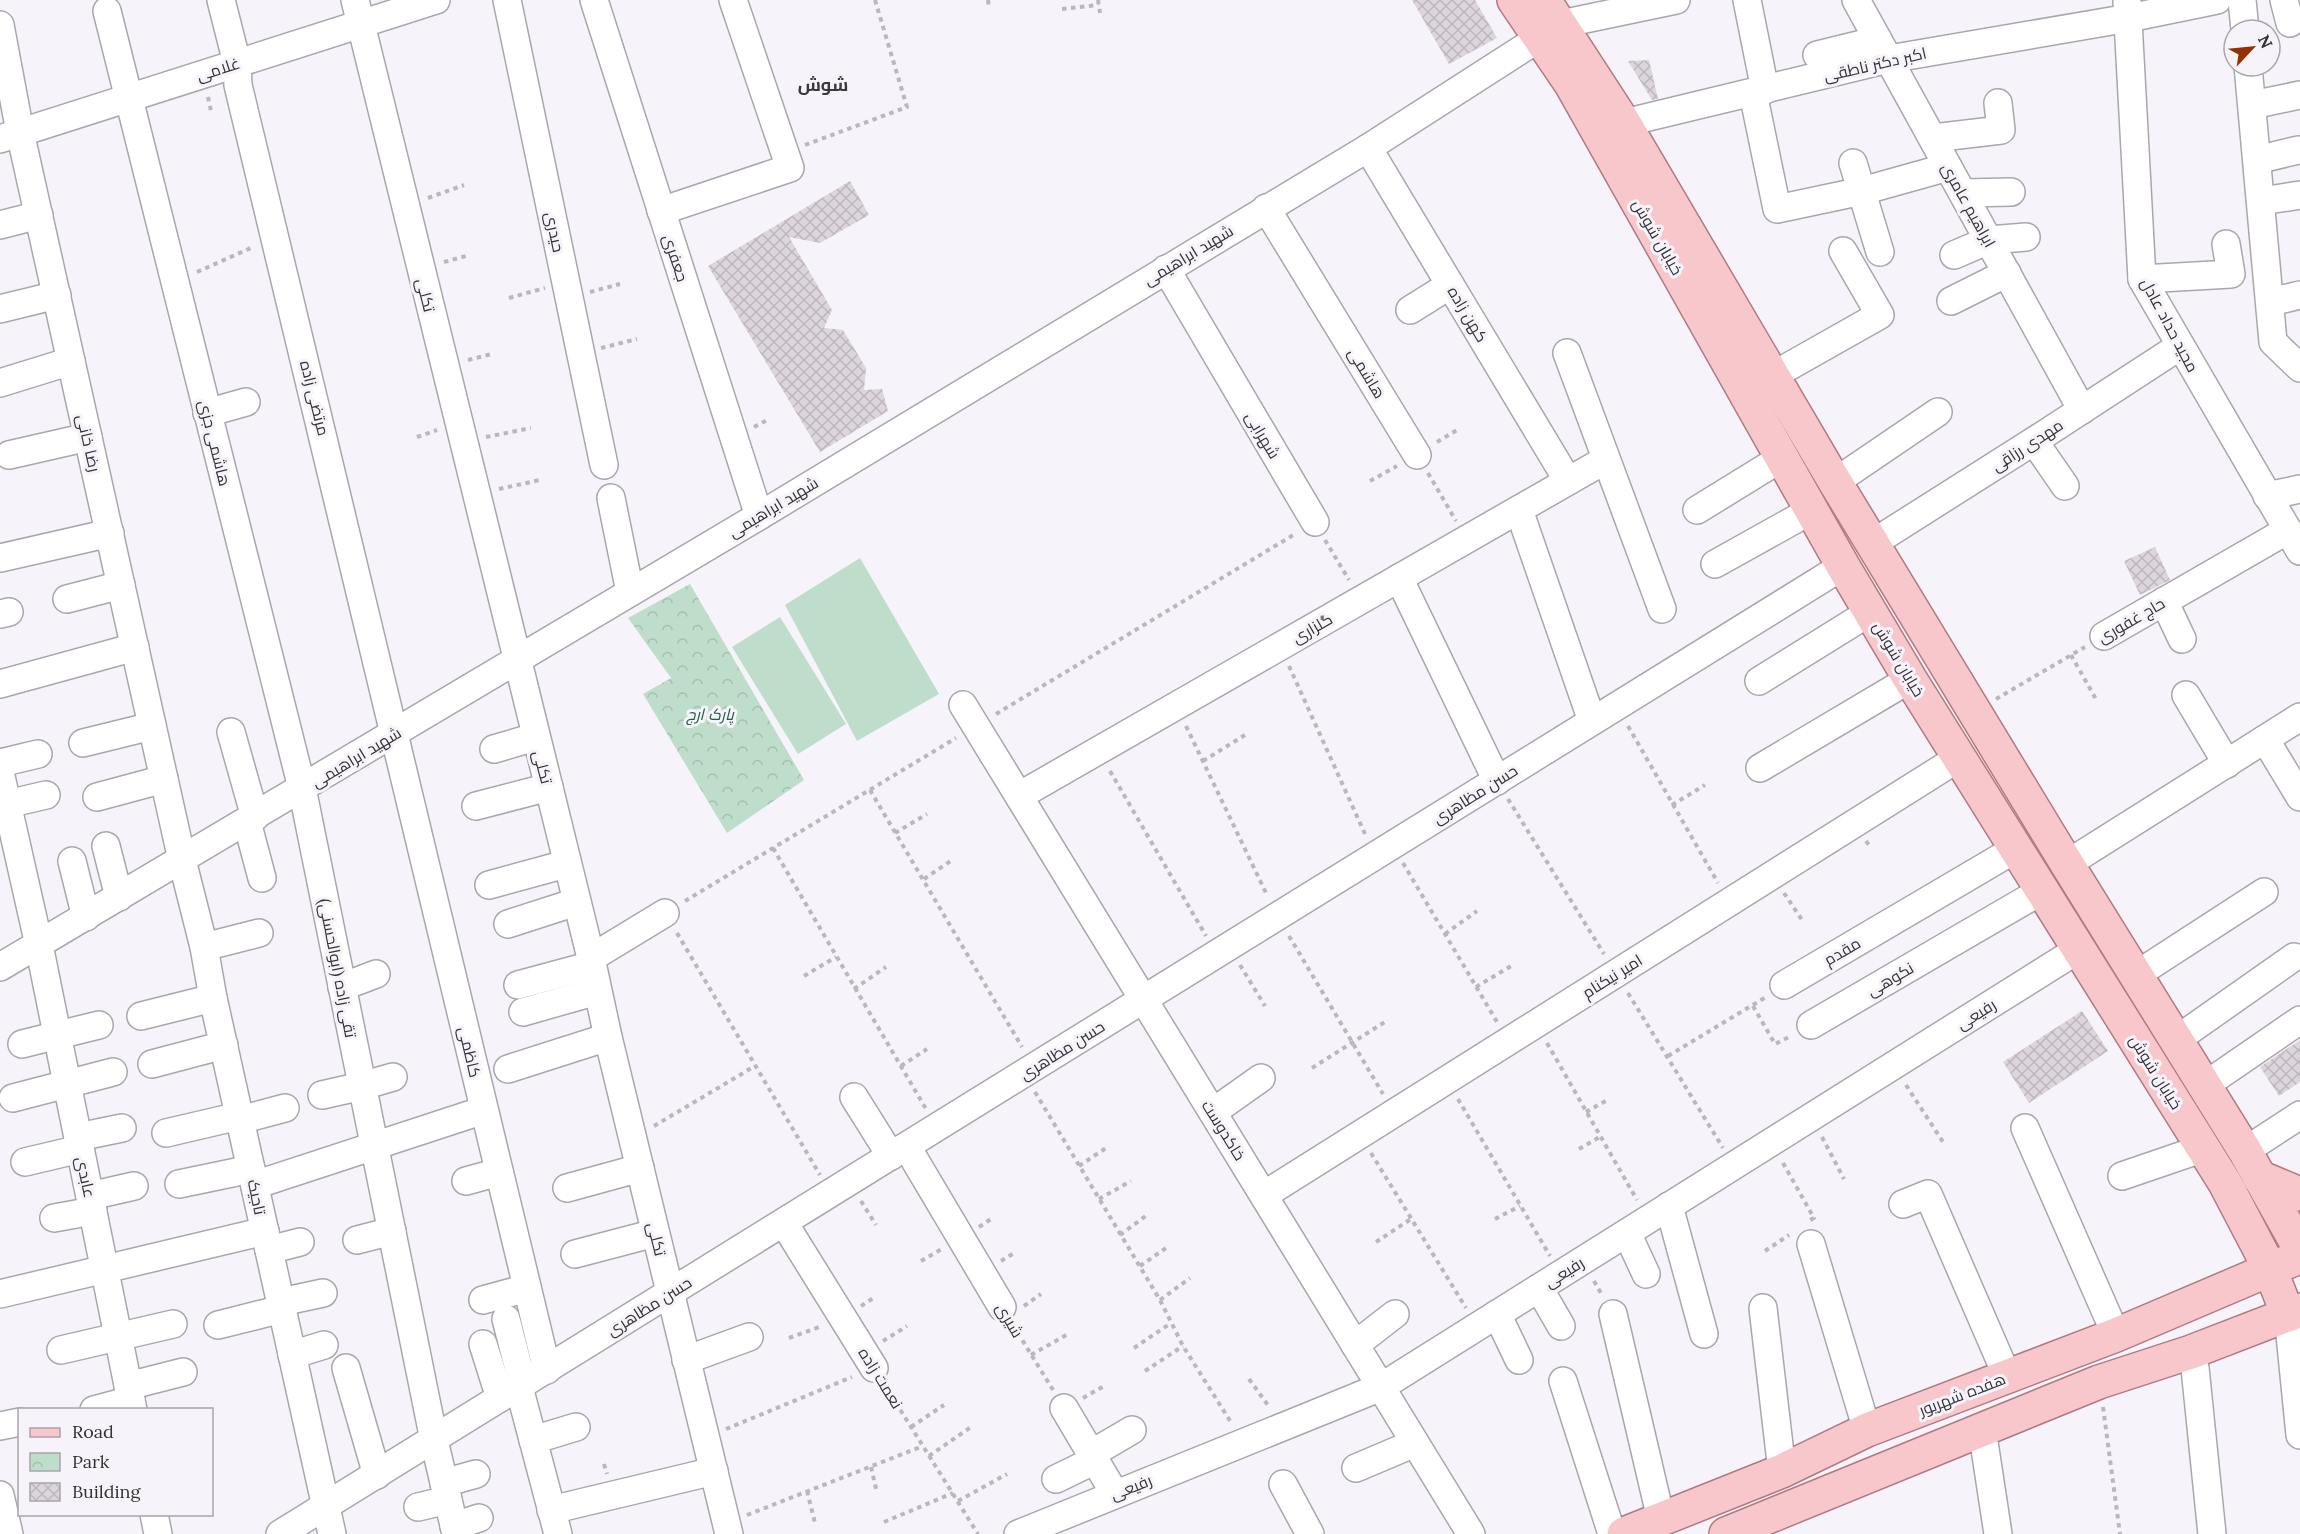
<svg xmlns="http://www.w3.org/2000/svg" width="2300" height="1534" font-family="Lora,Cairo,serif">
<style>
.park{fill:url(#park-crowns)}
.pitch{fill:#bedecb}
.building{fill:url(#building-cross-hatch)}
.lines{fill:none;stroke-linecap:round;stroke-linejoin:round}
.minor-casing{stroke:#a9a6ad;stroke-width:30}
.major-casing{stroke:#b07a81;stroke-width:36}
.path{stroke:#bab7be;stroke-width:4;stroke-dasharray:4.5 4.5;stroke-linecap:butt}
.minor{stroke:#fff;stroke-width:27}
.major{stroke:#f8c7cc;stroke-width:33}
.labels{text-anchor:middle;stroke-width:6;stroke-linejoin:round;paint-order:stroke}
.street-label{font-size:16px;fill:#323134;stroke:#f7f3fb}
.park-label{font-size:16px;font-style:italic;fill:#1f6244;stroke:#f7f3fb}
.neighbourhood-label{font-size:18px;font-weight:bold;fill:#3a373d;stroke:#f7f3fb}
</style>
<defs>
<pattern id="park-crowns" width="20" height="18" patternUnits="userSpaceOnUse" patternTransform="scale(1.5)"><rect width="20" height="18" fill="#bedecb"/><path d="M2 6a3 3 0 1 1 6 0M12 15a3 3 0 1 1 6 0" fill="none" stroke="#a4bfaf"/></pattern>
<pattern id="building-cross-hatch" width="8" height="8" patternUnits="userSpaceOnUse" patternTransform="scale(1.5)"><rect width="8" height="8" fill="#dcd5db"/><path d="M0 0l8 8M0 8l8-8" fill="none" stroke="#bdb7bd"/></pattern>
</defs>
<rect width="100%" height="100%" fill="#f7f3fb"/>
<path class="park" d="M690,584l114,196 -77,53 -84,-139 28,-16 -43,-60z"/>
<g class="pitch">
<path d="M860,558l79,136 -82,47 -72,-136z"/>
<path d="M780,617l66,107 -48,30 -66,-107z"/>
</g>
<g class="building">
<path d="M1412,0h63l22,38 -48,26z"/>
<path d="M1649,60l9,39 -6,1 -24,-39z"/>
<path d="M850,181l19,34 -49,28 -31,-6 43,73 -8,18 19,2 23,38 -2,22 18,-1 6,22 -68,41 -112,-186z"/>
<path d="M2155,547l15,33 -30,15 -16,-34z"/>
<path d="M2082,1011l26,40 -79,52 -26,-41z"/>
<path d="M2300,1040v42l-21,14 -19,-29z"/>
</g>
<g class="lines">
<g class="minor-casing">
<g id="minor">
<path d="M221,0l16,63 1,22 309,1285"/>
<path d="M355,0l236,958 17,79 121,497"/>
<path d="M507,0l97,465"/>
<path d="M594,0l165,516"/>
<path d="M1747,0l18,90"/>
<path d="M1856,0l226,410"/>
<path d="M2242,0l3,30"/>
<path d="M2284,0l6,23"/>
<path d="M2127,2l15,277 158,272"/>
<path d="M107,11l195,777 132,652 22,94"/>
<path d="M0,25l20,107 162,728 22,87 9,51 119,536"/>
<path d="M1817,55l61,-15"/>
<path d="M2248,66l25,276 27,26"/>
<path d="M1753,93l24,116 85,-18 86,-24"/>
<path d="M2252,105l48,-10"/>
<path d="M1624,123l265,-64 240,-41 88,-18"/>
<path d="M1933,138l68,-8 -3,-27"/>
<path d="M0,139l436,-139"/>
<path d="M1368,148l200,333"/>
<path d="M2257,160l41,-10"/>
<path d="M1853,163l27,89"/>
<path d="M1963,193l48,-1"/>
<path d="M2262,201l38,-6"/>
<path d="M1266,208l151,247"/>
<path d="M661,211l129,-43 -57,-168"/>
<path d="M0,225l39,-10"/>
<path d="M1954,255l35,-15 37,-3"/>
<path d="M1166,269l149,253"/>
<path d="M2142,279l89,-5 -5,-30"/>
<path d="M1951,301l56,-28"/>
<path d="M2270,302l30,-7"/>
<path d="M0,309l57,-14"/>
<path d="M1410,310l40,-25"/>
<path d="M1567,353l95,256"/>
<path d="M1772,376l108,-61 -37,-64"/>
<path d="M0,383l71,-22"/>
<path d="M207,413l39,-11"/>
<path d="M2034,441l31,45"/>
<path d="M9,455l79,-18"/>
<path d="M1835,482l103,-70"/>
<path d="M2267,496l33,-7"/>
<path d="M611,498l19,94"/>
<path d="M1519,510l73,211"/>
<path d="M1697,510l86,-53"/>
<path d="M1873,543l161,-102 146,-95"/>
<path d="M0,558l110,-25"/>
<path d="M1715,564l97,-54"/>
<path d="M1399,578l98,203"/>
<path d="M67,599l54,-14"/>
<path d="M2164,601l18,38"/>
<path d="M0,614l9,-2"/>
<path d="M2104,636l184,-106"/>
<path d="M1759,681l111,-69"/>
<path d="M0,684l135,-37"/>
<path d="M2186,695l41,69"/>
<path d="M963,705l508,829"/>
<path d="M231,732l24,85"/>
<path d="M2265,739l35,58"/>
<path d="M83,743l69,-17"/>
<path d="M494,749l41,-12"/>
<path d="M0,763l38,-9"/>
<path d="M1760,768l150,-89"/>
<path d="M0,772l39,173 94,465"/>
<path d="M1019,796l586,-336"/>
<path d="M97,797l67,-18"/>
<path d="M7,804l39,-9"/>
<path d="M476,806l73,-19"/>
<path d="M247,822l15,56"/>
<path d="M106,846l13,51"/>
<path d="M72,861l14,56"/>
<path d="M2067,864l233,-147"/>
<path d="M489,885l77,-21"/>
<path d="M508,924l68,-22"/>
<path d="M204,947l55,-14"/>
<path d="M591,958l74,-45"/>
<path d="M0,967l759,-451 609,-368 193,-124 115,-24"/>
<path d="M2136,975l128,-83"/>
<path d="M518,985l74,-20"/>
<path d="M1784,985l233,-137"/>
<path d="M342,987l34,-13"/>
<path d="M523,1012l74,-21"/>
<path d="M141,1016l72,-18"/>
<path d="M1811,1025l232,-135"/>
<path d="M2176,1040l118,-83"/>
<path d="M22,1044l77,-19"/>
<path d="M152,1064l72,-19"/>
<path d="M508,1069l100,-32"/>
<path d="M2204,1086l96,-66"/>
<path d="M322,1095l40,-9 31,-9"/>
<path d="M854,1097l37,59"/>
<path d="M13,1098l100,-26"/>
<path d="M1213,1112l48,-34"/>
<path d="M240,1120l45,-12"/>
<path d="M2025,1128l91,207"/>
<path d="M166,1133l73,-17"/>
<path d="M78,1137l44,-9"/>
<path d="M907,1147l95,160"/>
<path d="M2245,1151l55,-36"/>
<path d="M25,1162l55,-13"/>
<path d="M2122,1176l82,-28"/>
<path d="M466,1181l33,-9"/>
<path d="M179,1184l72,-15"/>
<path d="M255,1185l229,-75"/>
<path d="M567,1188l73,-20"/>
<path d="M1264,1195l696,-438"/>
<path d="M90,1196l44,-10"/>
<path d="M1903,1204l25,-10 79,182"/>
<path d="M1669,1206l35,128"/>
<path d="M54,1218l39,-7"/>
<path d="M784,1223l90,145"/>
<path d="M1627,1233l19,41"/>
<path d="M357,1240l35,-9"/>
<path d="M1811,1244l56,186"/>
<path d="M269,1250l31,-8"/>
<path d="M575,1254l80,-21"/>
<path d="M1539,1288l22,38"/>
<path d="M0,1294l265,-63"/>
<path d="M483,1300l44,-12"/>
<path d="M281,1302l42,-9"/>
<path d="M1763,1308l19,163"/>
<path d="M1497,1314l22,46"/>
<path d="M1613,1314l48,205"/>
<path d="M2288,1315l12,120"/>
<path d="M506,1319l17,66"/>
<path d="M218,1325l64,-16"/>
<path d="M483,1344l17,54"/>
<path d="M1355,1345l40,-31"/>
<path d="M61,1350l112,-26"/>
<path d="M292,1355l32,-10"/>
<path d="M686,1360l63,-23"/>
<path d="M346,1368l31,107"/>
<path d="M2195,1368l17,166"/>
<path d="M1563,1381l49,153"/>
<path d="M128,1386l55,-14"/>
<path d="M519,1387l39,147"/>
<path d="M1064,1408l51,86"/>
<path d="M94,1410l37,-10"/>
<path d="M0,1426l20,-4"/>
<path d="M1982,1429l16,105"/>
<path d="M533,1440l43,-13"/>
<path d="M1091,1454l41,-24"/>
<path d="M1356,1468l59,-25"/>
<path d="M1056,1479l39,-19"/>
<path d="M444,1483l32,-9"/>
<path d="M1283,1484l27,50"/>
<path d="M0,1495l9,39"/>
<path d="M418,1507l30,-7"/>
<path d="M551,1510l163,-39"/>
<path d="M154,1514l4,20"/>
<path d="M454,1526l25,-8"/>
<path d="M280,1534l1563,-968"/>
<path d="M1018,1534l363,-147 698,-438"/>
</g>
</g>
<g class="major-casing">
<g id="major">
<path d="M1514,0l57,84 272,482 67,113 315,504 45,86 18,46"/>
<path d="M1544,0l80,123 211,359 232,382 178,287 55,98"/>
<path d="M2259,1177l41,17"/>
<path d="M1624,1534l158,-63 85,-41 249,-95 176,-75"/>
<path d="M1726,1534l373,-152 92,-30 109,-42"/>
</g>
</g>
<g class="path">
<path d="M988,0l1,7"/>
<path d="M1098,0l2,13"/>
<path d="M1062,9l36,-4"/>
<path d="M208,97l3,14"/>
<path d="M805,145l102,-38 -32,-107"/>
<path d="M428,198l36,-13"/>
<path d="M444,262l22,-6"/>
<path d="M197,272l56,-25"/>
<path d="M590,292l30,-8"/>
<path d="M509,298l36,-10"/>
<path d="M601,348l36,-9"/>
<path d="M468,360l24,-6"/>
<path d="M754,427l15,-8"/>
<path d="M417,437l20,-7"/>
<path d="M486,437l45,-9"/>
<path d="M1437,442l20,-12"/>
<path d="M1428,473l28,48"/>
<path d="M1370,481l27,-15"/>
<path d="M499,489l41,-9"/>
<path d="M1325,540l24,40"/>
<path d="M2071,655l26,46"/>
<path d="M1289,666l76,168"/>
<path d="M1996,699l89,-52"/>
<path d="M996,714l299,-180"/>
<path d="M1186,726l81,169"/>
<path d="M1628,726l90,157"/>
<path d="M1203,761l42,-26"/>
<path d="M1110,771l96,165"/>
<path d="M870,790l152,257"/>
<path d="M1508,799l96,155"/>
<path d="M1672,805l33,-20"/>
<path d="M895,833l32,-19"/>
<path d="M1866,841l5,7"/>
<path d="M773,848l153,261"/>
<path d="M1403,863l94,159"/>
<path d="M924,879l28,-19"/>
<path d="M1784,893l18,27"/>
<path d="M685,901l271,-163"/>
<path d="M677,933l143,242"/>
<path d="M1445,934l32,-23"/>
<path d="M1289,936l94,158"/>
<path d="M1240,965l25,41"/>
<path d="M804,976l32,-19"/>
<path d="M1476,987l35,-21"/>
<path d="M854,989l32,-22"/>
<path d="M1628,993l95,155"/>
<path d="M1753,1006l22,38 16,-8"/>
<path d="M1547,1043l90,157"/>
<path d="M1668,1056l98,-59"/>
<path d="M901,1066l26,-17"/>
<path d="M1312,1068l76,-48"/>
<path d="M1906,1085l37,57"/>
<path d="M1035,1092l125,208 23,46 49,78"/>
<path d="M1458,1099l92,157"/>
<path d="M1586,1112l23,-13"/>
<path d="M654,1126l101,-60"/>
<path d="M1822,1137l22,42"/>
<path d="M1579,1149l21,-12"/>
<path d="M1371,1153l95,155"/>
<path d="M1783,1163l31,55 -4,2"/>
<path d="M1079,1166l30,-20"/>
<path d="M1099,1199l32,-18"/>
<path d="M861,1201l15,24"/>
<path d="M1495,1219l25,-13"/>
<path d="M979,1227l12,-8"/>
<path d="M1120,1235l27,-20"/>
<path d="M1376,1242l35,-23"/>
<path d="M1765,1251l24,-16"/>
<path d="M921,1261l21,-12"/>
<path d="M1001,1261l13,-8"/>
<path d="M1140,1266l26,-18"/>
<path d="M1594,1281l8,14"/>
<path d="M1160,1300l30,-22"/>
<path d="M861,1306l14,-9"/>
<path d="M1024,1306l17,-12"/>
<path d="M1013,1325l40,65"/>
<path d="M789,1338l33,-12"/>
<path d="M883,1341l24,-15"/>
<path d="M1134,1348l37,-25"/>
<path d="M1031,1355l37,-21"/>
<path d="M1145,1371l38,-25"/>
<path d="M1249,1379l21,29"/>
<path d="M886,1387l92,147"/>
<path d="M1083,1398l23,-13"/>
<path d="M2103,1407l17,127"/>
<path d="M911,1427l33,-22"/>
<path d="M726,1429l126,-52"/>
<path d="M929,1456l42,-29"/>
<path d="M604,1464l3,10"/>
<path d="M871,1467l6,26"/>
<path d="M807,1491l8,32"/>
<path d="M958,1501l49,-27"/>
<path d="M747,1515l176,-69"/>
<path d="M884,1522l69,-29"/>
</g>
<use href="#minor" class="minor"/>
<use href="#major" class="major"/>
</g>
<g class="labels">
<g class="street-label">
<text transform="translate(1875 64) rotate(-13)" y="6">اکبر دکتر ناطقی</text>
<text transform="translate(218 69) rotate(-18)" y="6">غلامی</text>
<text transform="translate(1969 205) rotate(61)" y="6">ابراهیم عامری</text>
<text transform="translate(555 232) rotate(78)" y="6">حیدری</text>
<text transform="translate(1658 237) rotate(60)" y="6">خیابان شوش</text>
<text transform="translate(1188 255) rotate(-31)" y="6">شهید ابراهیمی</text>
<text transform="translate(676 258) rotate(72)" y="6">جعفری</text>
<text transform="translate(426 295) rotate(76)" y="6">تکلی</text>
<text transform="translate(1468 314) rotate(59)" y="6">کهن زاده</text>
<text transform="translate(2170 325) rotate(62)" y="6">مجید حداد عادل</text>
<text transform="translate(1367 373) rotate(59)" y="6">هاشمی</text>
<text transform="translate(315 398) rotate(76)" y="6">مرتضی زاده</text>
<text transform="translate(1263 435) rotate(59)" y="6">شهرابی</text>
<text transform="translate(89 443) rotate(77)" y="6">رضا خانی</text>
<text transform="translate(215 443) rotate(76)" y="6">هاشمی جزی</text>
<text transform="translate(2027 445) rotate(-33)" y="6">مهدی رزاقی</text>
<text transform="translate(773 507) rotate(-31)" y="6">شهید ابراهیمی</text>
<text transform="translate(2131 620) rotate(-30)" y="6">حاج غفوری</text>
<text transform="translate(1312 628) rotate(-30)" y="6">گلزاری</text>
<text transform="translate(1899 659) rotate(59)" y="6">خیابان شوش</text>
<text transform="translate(356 757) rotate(-31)" y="6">شهید ابراهیمی</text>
<text transform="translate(543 767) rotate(75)" y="6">تکلی</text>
<text transform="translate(1475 794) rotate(-32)" y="6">حسن مظاهری</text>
<text transform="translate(1842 951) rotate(-30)" y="6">مقدم</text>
<text transform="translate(338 968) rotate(79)" y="6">تقی زاده (ابوالحسنی)</text>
<text transform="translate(1612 976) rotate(-32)" y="6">امیر نیکنام</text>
<text transform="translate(1890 979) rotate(-30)" y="6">نکوهی</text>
<text transform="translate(1976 1014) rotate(-32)" y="6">رفیعی</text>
<text transform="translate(1062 1050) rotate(-32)" y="6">حسن مظاهری</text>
<text transform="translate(470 1052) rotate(77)" y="6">کاظمی</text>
<text transform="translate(2156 1072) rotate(58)" y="6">خیابان شوش</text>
<text transform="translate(1224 1130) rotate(58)" y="6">خاکدوست</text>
<text transform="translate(86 1177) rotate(78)" y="6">عابدی</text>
<text transform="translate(257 1197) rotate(78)" y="6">تاجیک</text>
<text transform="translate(657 1239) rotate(76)" y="6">تکلی</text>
<text transform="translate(1564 1272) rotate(-32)" y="6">رفیعی</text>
<text transform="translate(649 1306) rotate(-32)" y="6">حسن مظاهری</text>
<text transform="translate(1010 1320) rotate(59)" y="6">شیری</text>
<text transform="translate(881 1378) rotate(58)" y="6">نعمت زاده</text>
<text transform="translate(1962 1394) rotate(-21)" y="6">هفده شهریور</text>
<text transform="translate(1131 1487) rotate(-22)" y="6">رفیعی</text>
</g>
<g class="park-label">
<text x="710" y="720">پارک ارج</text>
</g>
<g class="neighbourhood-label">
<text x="823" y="91">شوش</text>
</g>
</g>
<rect x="18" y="1408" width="195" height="108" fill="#f7f3fb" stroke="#a8a5ab" stroke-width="1.5"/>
<rect x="30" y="1428" width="30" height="9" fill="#f8c7cc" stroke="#a8a5ab" stroke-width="1.5"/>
<text x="72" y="1438" font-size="18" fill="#323134">Road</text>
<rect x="30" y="1453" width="30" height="18" fill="url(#park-crowns)" stroke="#a8a5ab" stroke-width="1.5"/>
<text x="72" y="1468" font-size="18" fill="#323134">Park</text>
<rect x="30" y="1483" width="30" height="18" fill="url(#building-cross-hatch)" stroke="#a8a5ab" stroke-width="1.5"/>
<text x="72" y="1498" font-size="18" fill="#323134">Building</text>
<g transform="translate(2252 48) rotate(64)"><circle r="28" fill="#f7f3fb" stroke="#a8a5ab" stroke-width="1.5"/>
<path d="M0-4.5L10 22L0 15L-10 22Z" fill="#953000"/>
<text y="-9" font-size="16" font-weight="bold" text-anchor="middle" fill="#323134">N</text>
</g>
</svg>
